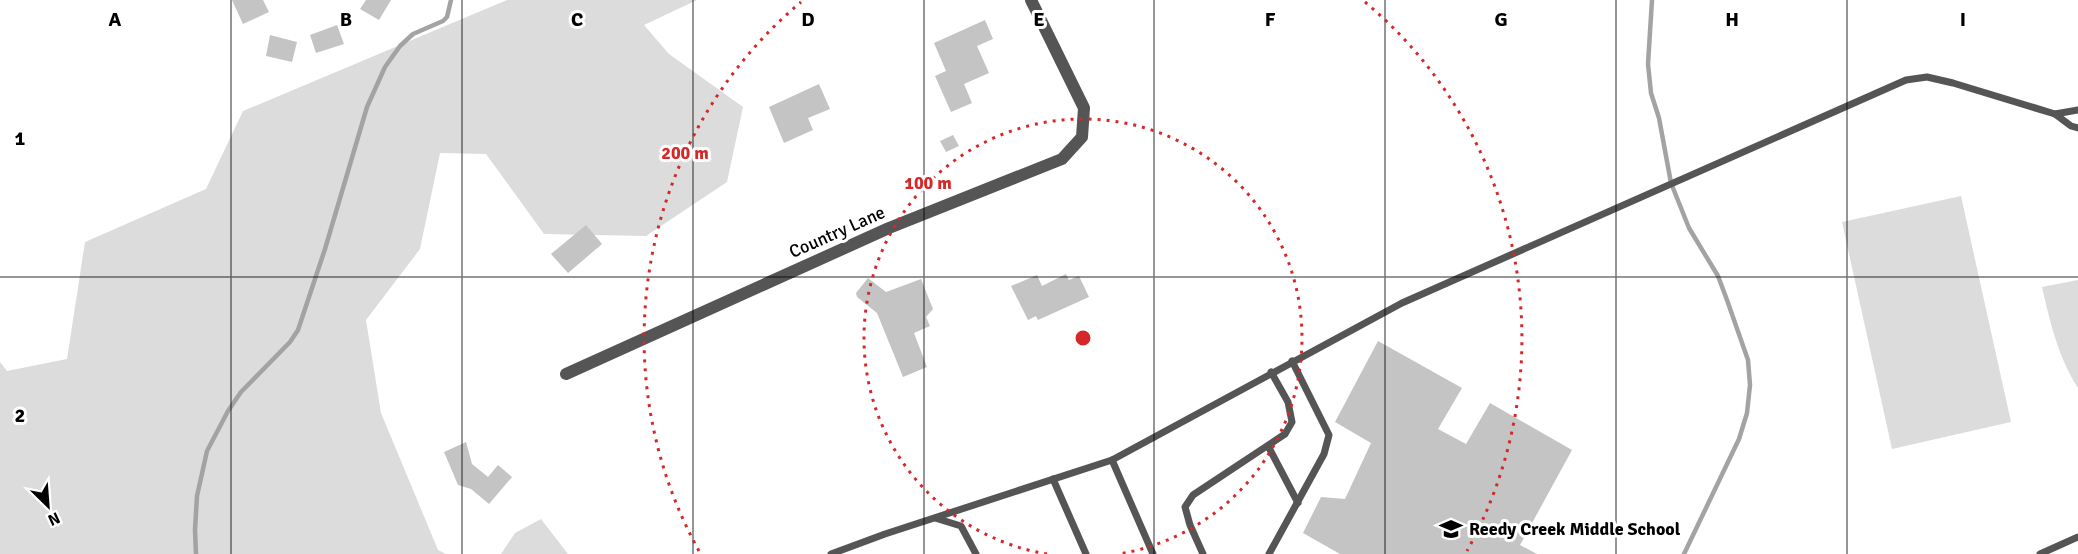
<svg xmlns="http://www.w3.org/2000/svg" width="2078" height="554" font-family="Signika,sans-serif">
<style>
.green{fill:#dcdcdc}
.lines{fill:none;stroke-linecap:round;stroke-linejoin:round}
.stream{stroke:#a3a3a3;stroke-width:4.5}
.building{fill:#c4c4c4}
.service{stroke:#555;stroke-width:7}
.minor{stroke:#555;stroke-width:12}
.grid{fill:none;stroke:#000;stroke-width:1.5;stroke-opacity:0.55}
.ring{fill:none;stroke:#d62828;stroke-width:3;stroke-dasharray:3 6}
.labels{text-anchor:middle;stroke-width:6;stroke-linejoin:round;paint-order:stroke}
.street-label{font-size:18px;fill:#000;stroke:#fff}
.poi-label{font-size:18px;font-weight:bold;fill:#000;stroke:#fff;text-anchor:start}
.grid-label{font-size:20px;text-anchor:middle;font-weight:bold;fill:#000;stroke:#fff;stroke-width:6;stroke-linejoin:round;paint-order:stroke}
.centre{fill:#d62828;stroke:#fff;stroke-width:3}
.ring-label{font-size:18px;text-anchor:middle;font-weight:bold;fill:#d62828;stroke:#fff;stroke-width:6;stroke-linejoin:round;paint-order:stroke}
</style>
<rect width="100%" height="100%" fill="#fff"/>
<g class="green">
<path d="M507,0h190l-53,25 25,29 74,53 -16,75 -81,54 -102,-2 -58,-80 -46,-1 -20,96 -54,71 15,93 57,137 8,4h-446v-192l7,9 60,-12 18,-117 121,-53 37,-78z"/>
<path d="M1961,196l50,226 -119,27 -50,-227z"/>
<path d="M2078,280v108c-20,-31 -28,-66 -36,-101z"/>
<path d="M541,519l27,35h-67l14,-21z"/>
</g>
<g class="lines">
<g class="stream">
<path d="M1652,0l-4,64 3,29 8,25 12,65 18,45 29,48 9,24 21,60 2,25 -3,28 -8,26 -55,115"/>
<path d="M196,554l-1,-24 2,-34 10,-45 21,-40 13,-19 49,-50 8,-12 27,-81 42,-142 18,-40 15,-21 13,-12 30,-13 4,-4 4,-17"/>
</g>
</g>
<g class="building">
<path d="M232,0h31l6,12 -26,12z"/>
<path d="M366,0h25l-12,20 -19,-11z"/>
<path d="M985,20l8,19 -16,7 12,27 -25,11 8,19 -21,9 -16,-36 11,-5 -12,-28z"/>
<path d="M337,25l7,19 -28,9 -6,-18z"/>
<path d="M270,35l27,7 -5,20 -26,-6z"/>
<path d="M819,84l11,25 -22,9 5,12 -29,13 -15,-36z"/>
<path d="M953,135l6,11 -13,6 -6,-11z"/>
<path d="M586,225l16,19 -34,29 -17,-19z"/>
<path d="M1066,274l3,6 10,-4 10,21 -51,23 -2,-4 -8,4 -17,-34 26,-11 5,11z"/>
<path d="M868,278l18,14 35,-13 12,30 -7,8 4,9 -16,7 13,34 -24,10 -26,-64 -20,-16 -1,-4z"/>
<path d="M1378,341l84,47 -24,41 28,15 24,-41 82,47 -52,95 17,9h-197l-37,-21 18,-36 24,2 26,-56 -36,-21z"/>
<path d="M466,442l6,22 16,13 10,-12 14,12 -23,27 -18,-15 -13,-4 -14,-33z"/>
</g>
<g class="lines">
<g class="service">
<path d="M2055,114l23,-4"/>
<path d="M1268,446l30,57"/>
<path d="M1112,460l41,94"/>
<path d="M1053,479l33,75"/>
<path d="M935,518l26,8 15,28"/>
<path d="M831,554l54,-20 227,-74 290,-157 504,-223 21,-3 26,6 102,31 16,12 7,2"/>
<path d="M1203,554l-13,-29 -5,-18 8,-12 92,-61 7,-12 -4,-20 -17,-30"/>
<path d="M1269,554l55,-100 5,-19 -37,-74"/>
<path d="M2040,554l38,-17"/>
</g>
<path class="minor" d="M566,374l323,-146 173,-69 20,-22 2,-29 -53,-108"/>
</g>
<path class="grid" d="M231,0v554M462,0v554M693,0v554M924,0v554M1154,0v554M1385,0v554M1616,0v554M1847,0v554M0,277h2078"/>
<g class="ring">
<path d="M1047 554A219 219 0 1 1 1119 554"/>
<path d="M699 551A439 439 0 0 1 801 2M1365 2A439 439 0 0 1 1467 551"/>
</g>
<defs>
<g id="school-bare" transform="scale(1.8)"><path d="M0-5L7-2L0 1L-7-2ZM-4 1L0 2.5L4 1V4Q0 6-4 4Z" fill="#000" stroke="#fff" stroke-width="2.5" paint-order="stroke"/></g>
</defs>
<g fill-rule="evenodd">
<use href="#school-bare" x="1451" y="529"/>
</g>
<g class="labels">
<g class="street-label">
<text transform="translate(837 232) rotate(-24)" y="6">Country Lane</text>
</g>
<g class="poi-label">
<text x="1469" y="535">Reedy Creek Middle School</text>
</g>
</g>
<g class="grid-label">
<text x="115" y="26">A</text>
<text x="346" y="26">B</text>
<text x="577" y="26">C</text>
<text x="808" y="26">D</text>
<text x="1039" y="26">E</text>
<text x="1270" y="26">F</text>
<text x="1501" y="26">G</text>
<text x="1732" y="26">H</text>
<text x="1963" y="26">I</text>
<text x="20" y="145">1</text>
<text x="20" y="422">2</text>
</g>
<circle cx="1083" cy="338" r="9" class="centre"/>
<g class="ring-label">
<text x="685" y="159">200 m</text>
<text x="928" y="189">100 m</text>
</g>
<g transform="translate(48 506) rotate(155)" stroke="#ffffff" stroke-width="4.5" paint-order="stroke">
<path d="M0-4.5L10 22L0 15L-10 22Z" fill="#000000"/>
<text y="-9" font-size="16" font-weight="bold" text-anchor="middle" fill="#000000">N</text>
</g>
</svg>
